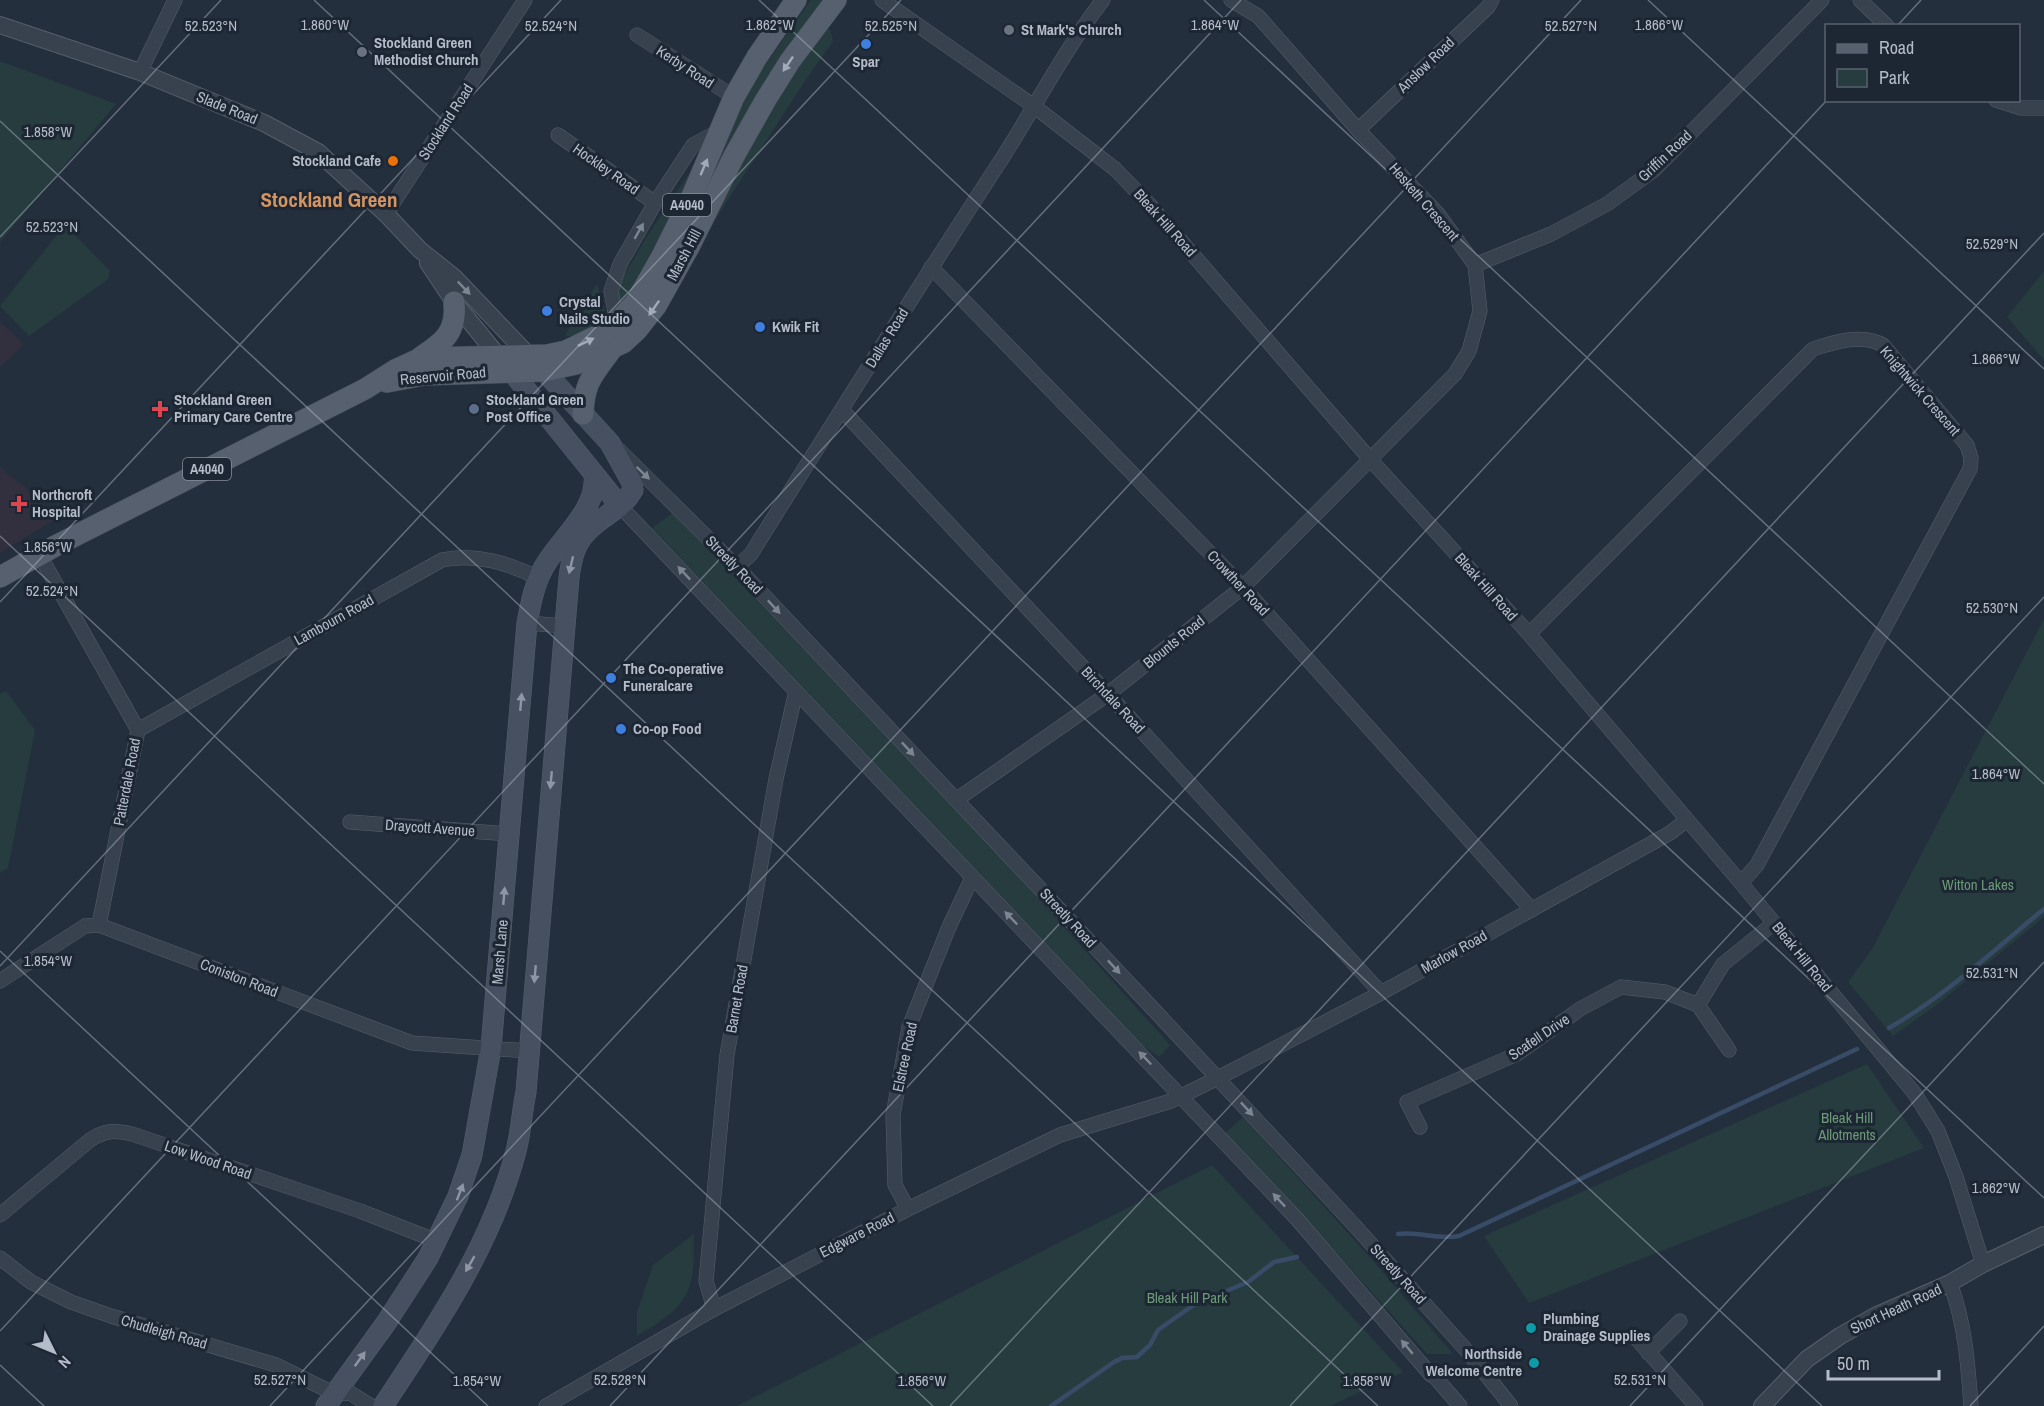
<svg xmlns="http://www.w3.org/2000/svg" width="2044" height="1406" font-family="'Archivo Narrow',sans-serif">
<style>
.medical{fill:#32303f}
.green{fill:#263c3f}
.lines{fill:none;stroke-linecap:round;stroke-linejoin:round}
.stream{stroke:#394c67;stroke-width:4.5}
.minor-casing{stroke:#565f6c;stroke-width:15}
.tertiary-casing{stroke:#565f6c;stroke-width:18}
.secondary-casing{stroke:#565f6c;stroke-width:21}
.primary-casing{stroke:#414a57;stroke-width:22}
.minor{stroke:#38414e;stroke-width:14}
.tertiary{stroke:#38414e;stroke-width:16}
.secondary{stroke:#465061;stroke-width:20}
.primary{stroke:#56606e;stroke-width:21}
.oneway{fill:#a1aab7}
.oneway2{fill:#7c8592}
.oneway3{fill:#8e96a5}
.ticks{fill:none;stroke:#b4bcc9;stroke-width:1.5;stroke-opacity:0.45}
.worship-dot{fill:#6b7280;stroke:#1d2633;stroke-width:2}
.shop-dot{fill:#3f7fe0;stroke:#1d2633;stroke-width:2}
.food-dot{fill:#e8710a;stroke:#1d2633;stroke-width:2}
.health-dot{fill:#e0444e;stroke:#1d2633;stroke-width:2}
.service-dot{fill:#5c6f8a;stroke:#1d2633;stroke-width:2}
.culture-dot{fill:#0f9aa8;stroke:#1d2633;stroke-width:2}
.labels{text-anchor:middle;stroke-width:6;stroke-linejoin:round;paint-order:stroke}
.shield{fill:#1d2633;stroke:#878f9c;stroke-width:1.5}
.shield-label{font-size:14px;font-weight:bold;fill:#b4bcc9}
.poi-label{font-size:15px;font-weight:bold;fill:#b4bcc9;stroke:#1d2633;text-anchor:start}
.street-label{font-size:15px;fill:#b4bcc9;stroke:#1d2633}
.park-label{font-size:15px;fill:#6b9a76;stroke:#1d2633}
.district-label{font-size:21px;font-weight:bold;fill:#d59563;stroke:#1d2633}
.ticks-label{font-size:15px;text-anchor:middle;fill:#b4bcc9;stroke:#1d2633;stroke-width:6;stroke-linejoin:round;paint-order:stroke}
</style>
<rect width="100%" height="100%" fill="#242f3e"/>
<g class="medical">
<path d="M0,322l24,22 -24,23z"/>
<path d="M0,468l25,19 27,34 -52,32z"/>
</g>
<g class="green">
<path d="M811,0h13l-102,162 -6,-2 38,-79z"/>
<path d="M830,29l3,12 -28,40 -101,156 69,-135 51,-71z"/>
<path d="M0,61l116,43 -116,138z"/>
<path d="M693,167l-22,50 -47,84 -7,-2 1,-13 28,-48z"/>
<path d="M65,225l45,46 -2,8 -79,57 -29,-30z"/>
<path d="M2044,271v89l-37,-43z"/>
<path d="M597,284l9,30 -16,17 -14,7 -11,-3z"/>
<path d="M674,512l335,354 161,179 -11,12 -16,-11 -491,-518z"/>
<path d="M2044,619v298l-105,86 -46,33 -45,-54 24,-33z"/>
<path d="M6,691l29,39 -27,138 -8,5v-179z"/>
<path d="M1867,1064l57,84 -395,155 -45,-67z"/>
<path d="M1243,1117l124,137 86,100h-26l-139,-155 -63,-66z"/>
<path d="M1212,1165l191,207 -73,34h-593z"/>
<path d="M694,1234c-1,15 1,32 -3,47 -6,28 -32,41 -54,55v-24l16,-47z"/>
</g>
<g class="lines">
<g class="stream">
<path d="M1889,1028c56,-32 105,-78 155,-119"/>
<path d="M1398,1234c20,-3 40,6 61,2l398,-187"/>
<path d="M1051,1406l63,-44 8,-4 15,-1 13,-12 8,-15 37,-26 53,-22 26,-20 23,-5"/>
</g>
<g class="minor-casing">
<g id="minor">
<path d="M882,0l153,107 80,62 34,35 220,254 160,176 212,249 174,211 23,37 18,46 27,87"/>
<path d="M1860,0l27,26"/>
<path d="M637,35l97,62"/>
<path d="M140,72l35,-72"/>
<path d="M1996,100l25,8h23"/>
<path d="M1358,130l130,-123 4,-7"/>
<path d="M558,135l97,68"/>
<path d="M386,214l139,-214"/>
<path d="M1475,265l76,-31 56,-30 47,-34 168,-170"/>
<path d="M931,267l312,320 289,323"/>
<path d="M614,325l1,-13 -4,-21 9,-27 35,-61 38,-58 26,-14"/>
<path d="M842,410l266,284 273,299"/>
<path d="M619,450l118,117 419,445 199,214 112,125 44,55"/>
<path d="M620,506l677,713 134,156 4,2 25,29"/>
<path d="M39,554l99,176 -39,195"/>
<path d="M737,567l14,-13c83,-133 166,-265 252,-397 33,-52 62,-108 100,-157"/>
<path d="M527,623l38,3"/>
<path d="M1529,634l284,-285c21,-7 49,-16 70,-4l84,100 4,13 -1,11 -213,396 -16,18"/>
<path d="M138,730l304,-170c34,-7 66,3 97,18"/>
<path d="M956,800l152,-106 135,-107 212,-213 14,-23 11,-40 -5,-46 -37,-51 -80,-84 -100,-114 -27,-16"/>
<path d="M350,822l159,12"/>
<path d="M0,981l85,-55 14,-1 313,118 117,8"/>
<path d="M1698,1005l31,45"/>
<path d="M1420,1127l-13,-25 110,-48 63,-45 41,-22 44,5 33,13 25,-41 51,-41"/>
<path d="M908,1209l-13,-24 -2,-70 16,-88 40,-100 23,-49"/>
<path d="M0,1215l90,-75c15,-10 25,-10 42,-6l228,77 77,30"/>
<path d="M0,1258l31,24 40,20 40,14 165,49 59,29 15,-1 21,13"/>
<path d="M1950,1283c15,40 18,81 21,123"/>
<path d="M714,1309l-8,-28 21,-226 49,-276 20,-88"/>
<path d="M1636,1338l60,68"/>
<path d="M1648,1353l32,-32"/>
<path d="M546,1406l168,-97 194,-100 152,-74 111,-34 47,-23 163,-85 289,-160 17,-13"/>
</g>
</g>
<g class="tertiary-casing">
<g id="tertiary">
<path d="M0,25l140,47 124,51 54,29 68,62 34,36 34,27 80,84"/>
<path d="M428,263l26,39 49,60"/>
<path d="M1762,1406l45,-47 33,-23 35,-20 75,-33 33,-19 61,-29"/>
</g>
</g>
<g class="secondary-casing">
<g id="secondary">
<path d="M512,372l108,134"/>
<path d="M326,1406l60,-83 42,-65 30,-62 14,-41 19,-107 36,-425c4,-21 8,-43 20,-61 18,-28 51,-54 47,-88"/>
<path d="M383,1406c53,-79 109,-162 133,-255 5,-19 6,-40 10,-59l43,-514c2,-16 5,-32 16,-44 14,-17 37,-24 48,-44l-1,-7 -22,-40 -66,-72"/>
</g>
</g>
<g class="primary-casing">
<g id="primary">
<path d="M421,357c23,-15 36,-25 33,-55"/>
<path d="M387,382l37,-7 120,-4 32,-7 47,-21 14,-13 19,-24 33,-59 45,-91 31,-55 25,-40 46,-61"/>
<path d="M583,414c1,-32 10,-39 28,-64"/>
<path d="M0,577l57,-32 308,-156 30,-19 26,-12 126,-3 19,-4 39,-19 9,-7 22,-23 26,-46 30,-60 42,-99 23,-40 39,-57"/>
</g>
</g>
<use href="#minor" class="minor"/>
<use href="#tertiary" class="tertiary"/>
<use href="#secondary" class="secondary"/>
<use href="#primary" class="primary"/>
</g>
<defs><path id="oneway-solid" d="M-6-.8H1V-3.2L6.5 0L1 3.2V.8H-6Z" transform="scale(1.5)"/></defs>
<g class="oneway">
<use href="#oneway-solid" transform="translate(788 64) rotate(124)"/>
<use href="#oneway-solid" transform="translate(704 167) rotate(-67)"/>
<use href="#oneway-solid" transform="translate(654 308) rotate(125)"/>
<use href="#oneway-solid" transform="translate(586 342) rotate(-26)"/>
</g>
<g class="oneway2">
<use href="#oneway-solid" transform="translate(639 231) rotate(-60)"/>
<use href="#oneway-solid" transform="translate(464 288) rotate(46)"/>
<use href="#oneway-solid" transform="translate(643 473) rotate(44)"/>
<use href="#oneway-solid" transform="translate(684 573) rotate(-133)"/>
<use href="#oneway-solid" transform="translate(774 607) rotate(47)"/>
<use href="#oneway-solid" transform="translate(908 749) rotate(47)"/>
<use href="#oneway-solid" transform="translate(1011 918) rotate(-134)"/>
<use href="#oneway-solid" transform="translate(1114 967) rotate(47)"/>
<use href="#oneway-solid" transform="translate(1145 1058) rotate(-134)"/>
<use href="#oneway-solid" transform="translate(1247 1109) rotate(47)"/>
<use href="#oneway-solid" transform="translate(1279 1200) rotate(-133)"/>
<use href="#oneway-solid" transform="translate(1407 1347) rotate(-130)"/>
</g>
<g class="oneway3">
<use href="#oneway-solid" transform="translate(571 565) rotate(103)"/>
<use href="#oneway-solid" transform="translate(521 702) rotate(-85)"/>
<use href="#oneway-solid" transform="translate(551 780) rotate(95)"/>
<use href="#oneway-solid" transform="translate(504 896) rotate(-85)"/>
<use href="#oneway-solid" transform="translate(535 974) rotate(95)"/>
<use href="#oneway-solid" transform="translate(460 1192) rotate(-69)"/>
<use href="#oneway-solid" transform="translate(470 1264) rotate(120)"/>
<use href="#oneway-solid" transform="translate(360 1359) rotate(-54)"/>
</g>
<path class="ticks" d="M314,0l1508,1406M759,0l1285,1198M1204,0l840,784M1648,0l396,369M1897,26l24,-26M0,121l1378,1285M0,237l221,-237M0,536l933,870M0,602l561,-602M0,951l488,455M0,966l901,-966M0,1331l1241,-1331M0,1365l44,41M270,1406l1311,-1406M610,1406l1217,-1306M950,1406l1094,-1173M1290,1406l754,-809M1630,1406l414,-444M1970,1406l74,-80"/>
<g class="worship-dot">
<circle cx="1009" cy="30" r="6"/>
<circle cx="362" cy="52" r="6"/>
</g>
<g class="shop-dot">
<circle cx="866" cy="44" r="6"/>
<circle cx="547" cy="311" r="6"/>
<circle cx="760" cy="327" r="6"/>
<circle cx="611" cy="678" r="6"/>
<circle cx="621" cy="729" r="6"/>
</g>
<circle class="food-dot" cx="393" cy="161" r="6"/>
<g class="health-dot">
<path d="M157 400h6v6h6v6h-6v6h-6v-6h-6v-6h6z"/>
<path d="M16 495h6v6h6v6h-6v6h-6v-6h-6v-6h6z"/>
</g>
<circle class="service-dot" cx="474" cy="409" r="6"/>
<g class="culture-dot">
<circle cx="1531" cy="1328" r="6"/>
<circle cx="1534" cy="1363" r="6"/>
</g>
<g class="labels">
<g class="shield">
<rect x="663" y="194" width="48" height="22" rx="4.5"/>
<rect x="183" y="458" width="48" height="22" rx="4.5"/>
</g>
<g class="shield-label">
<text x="687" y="210">A4040</text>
<text x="207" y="474">A4040</text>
</g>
<g class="poi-label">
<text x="1021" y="35">St Mark's Church</text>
<text x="374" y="48">Stockland Green<tspan x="374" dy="17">Methodist Church</tspan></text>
<text x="866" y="67" text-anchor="middle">Spar</text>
<text x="381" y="166" text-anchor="end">Stockland Cafe</text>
<text x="559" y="307">Crystal<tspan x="559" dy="17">Nails Studio</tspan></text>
<text x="772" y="332">Kwik Fit</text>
<text x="174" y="405">Stockland Green<tspan x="174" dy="17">Primary Care Centre</tspan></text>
<text x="486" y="405">Stockland Green<tspan x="486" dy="17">Post Office</tspan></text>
<text x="32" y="500">Northcroft<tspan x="32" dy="17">Hospital</tspan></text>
<text x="623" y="674">The Co-operative<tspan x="623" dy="17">Funeralcare</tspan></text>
<text x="633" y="734">Co-op Food</text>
<text x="1543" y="1324">Plumbing<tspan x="1543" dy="17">Drainage Supplies</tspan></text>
<text x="1522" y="1359" text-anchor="end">Northside<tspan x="1522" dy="17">Welcome Centre</tspan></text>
</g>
<g class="street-label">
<text transform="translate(1426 65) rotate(-44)" y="5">Anslow Road</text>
<text transform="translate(685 67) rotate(33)" y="5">Kerby Road</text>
<text transform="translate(227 108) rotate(22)" y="5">Slade Road</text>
<text transform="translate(446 122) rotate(-57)" y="5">Stockland Road</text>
<text transform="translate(1665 156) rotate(-43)" y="5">Griffin Road</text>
<text transform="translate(606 169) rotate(35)" y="5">Hockley Road</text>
<text transform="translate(1424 202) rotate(49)" y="5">Hesketh Crescent</text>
<text transform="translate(1165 223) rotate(48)" y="5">Bleak Hill Road</text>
<text transform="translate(684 255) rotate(-62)" y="5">Marsh Hill</text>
<text transform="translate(887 338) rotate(-58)" y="5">Dallas Road</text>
<text transform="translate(443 376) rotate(-5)" y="5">Reservoir Road</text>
<text transform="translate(1920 391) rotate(49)" y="5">Knightwick Crescent</text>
<text transform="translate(734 565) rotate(46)" y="5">Streetly Road</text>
<text transform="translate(1238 583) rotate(47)" y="5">Crowther Road</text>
<text transform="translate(1486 587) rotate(48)" y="5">Bleak Hill Road</text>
<text transform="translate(334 620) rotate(-29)" y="5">Lambourn Road</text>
<text transform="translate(1174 642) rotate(-39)" y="5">Blounts Road</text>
<text transform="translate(1113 700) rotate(47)" y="5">Birchdale Road</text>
<text transform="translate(127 782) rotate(-79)" y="5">Patterdale Road</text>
<text transform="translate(430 828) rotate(4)" y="5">Draycott Avenue</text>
<text transform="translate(1068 918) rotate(47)" y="5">Streetly Road</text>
<text transform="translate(500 952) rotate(-85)" y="5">Marsh Lane</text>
<text transform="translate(1454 952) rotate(-29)" y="5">Marlow Road</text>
<text transform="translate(1802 957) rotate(51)" y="5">Bleak Hill Road</text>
<text transform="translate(239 978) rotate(21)" y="5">Coniston Road</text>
<text transform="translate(737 999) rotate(-80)" y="5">Barnet Road</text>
<text transform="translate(1539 1037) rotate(-34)" y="5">Scafell Drive</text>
<text transform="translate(905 1057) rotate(-78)" y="5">Elstree Road</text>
<text transform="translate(208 1160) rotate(19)" y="5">Low Wood Road</text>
<text transform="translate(857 1235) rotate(-27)" y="5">Edgware Road</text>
<text transform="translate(1398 1274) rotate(48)" y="5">Streetly Road</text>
<text transform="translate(1896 1309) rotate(-25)" y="5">Short Heath Road</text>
<text transform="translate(164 1332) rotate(16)" y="5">Chudleigh Road</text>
</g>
<g class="park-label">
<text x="1978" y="890">Witton Lakes</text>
<text x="1847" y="1123">Bleak Hill<tspan x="1847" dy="17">Allotments</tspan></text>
<text x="1187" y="1303">Bleak Hill Park</text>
</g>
<g class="district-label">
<text x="329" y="207">Stockland Green</text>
</g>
</g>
<g class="ticks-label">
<text x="325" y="30">1.860°W</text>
<text x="770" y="30">1.862°W</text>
<text x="1659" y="30">1.866°W</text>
<text x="1215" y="30">1.864°W</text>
<text x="211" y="31">52.523°N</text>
<text x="551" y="31">52.524°N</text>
<text x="891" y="31">52.525°N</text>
<text x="1571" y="31">52.527°N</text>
<text x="48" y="137">1.858°W</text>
<text x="52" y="232">52.523°N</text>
<text x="1992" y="249">52.529°N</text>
<text x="1996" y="364">1.866°W</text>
<text x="48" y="552">1.856°W</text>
<text x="52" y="596">52.524°N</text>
<text x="1992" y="613">52.530°N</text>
<text x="1996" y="779">1.864°W</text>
<text x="48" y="966">1.854°W</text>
<text x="1992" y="978">52.531°N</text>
<text x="1996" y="1193">1.862°W</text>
<text x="280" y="1385">52.527°N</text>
<text x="620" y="1385">52.528°N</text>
<text x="1640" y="1385">52.531°N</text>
<text x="477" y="1386">1.854°W</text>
<text x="922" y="1386">1.856°W</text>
<text x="1367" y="1386">1.858°W</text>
</g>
<rect x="1825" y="24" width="195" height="78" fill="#1d2633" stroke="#59626f" stroke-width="1.5"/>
<rect x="1837" y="44" width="30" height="9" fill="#56606e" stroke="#59626f" stroke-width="1.5"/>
<text x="1879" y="54" font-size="18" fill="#b4bcc9">Road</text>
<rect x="1837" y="69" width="30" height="18" fill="#263c3f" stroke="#59626f" stroke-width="1.5"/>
<text x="1879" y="84" font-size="18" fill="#b4bcc9">Park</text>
<g transform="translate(54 1352) rotate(133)" stroke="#1d2633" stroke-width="4.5" paint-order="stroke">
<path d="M0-4.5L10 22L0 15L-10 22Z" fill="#b4bcc9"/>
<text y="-9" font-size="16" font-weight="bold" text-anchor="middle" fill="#b4bcc9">N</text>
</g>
<path d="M1828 1370v9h111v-9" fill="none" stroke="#b4bcc9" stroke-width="3"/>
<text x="1837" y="1370" font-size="18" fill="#b4bcc9" stroke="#1d2633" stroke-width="4.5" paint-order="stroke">50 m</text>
</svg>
